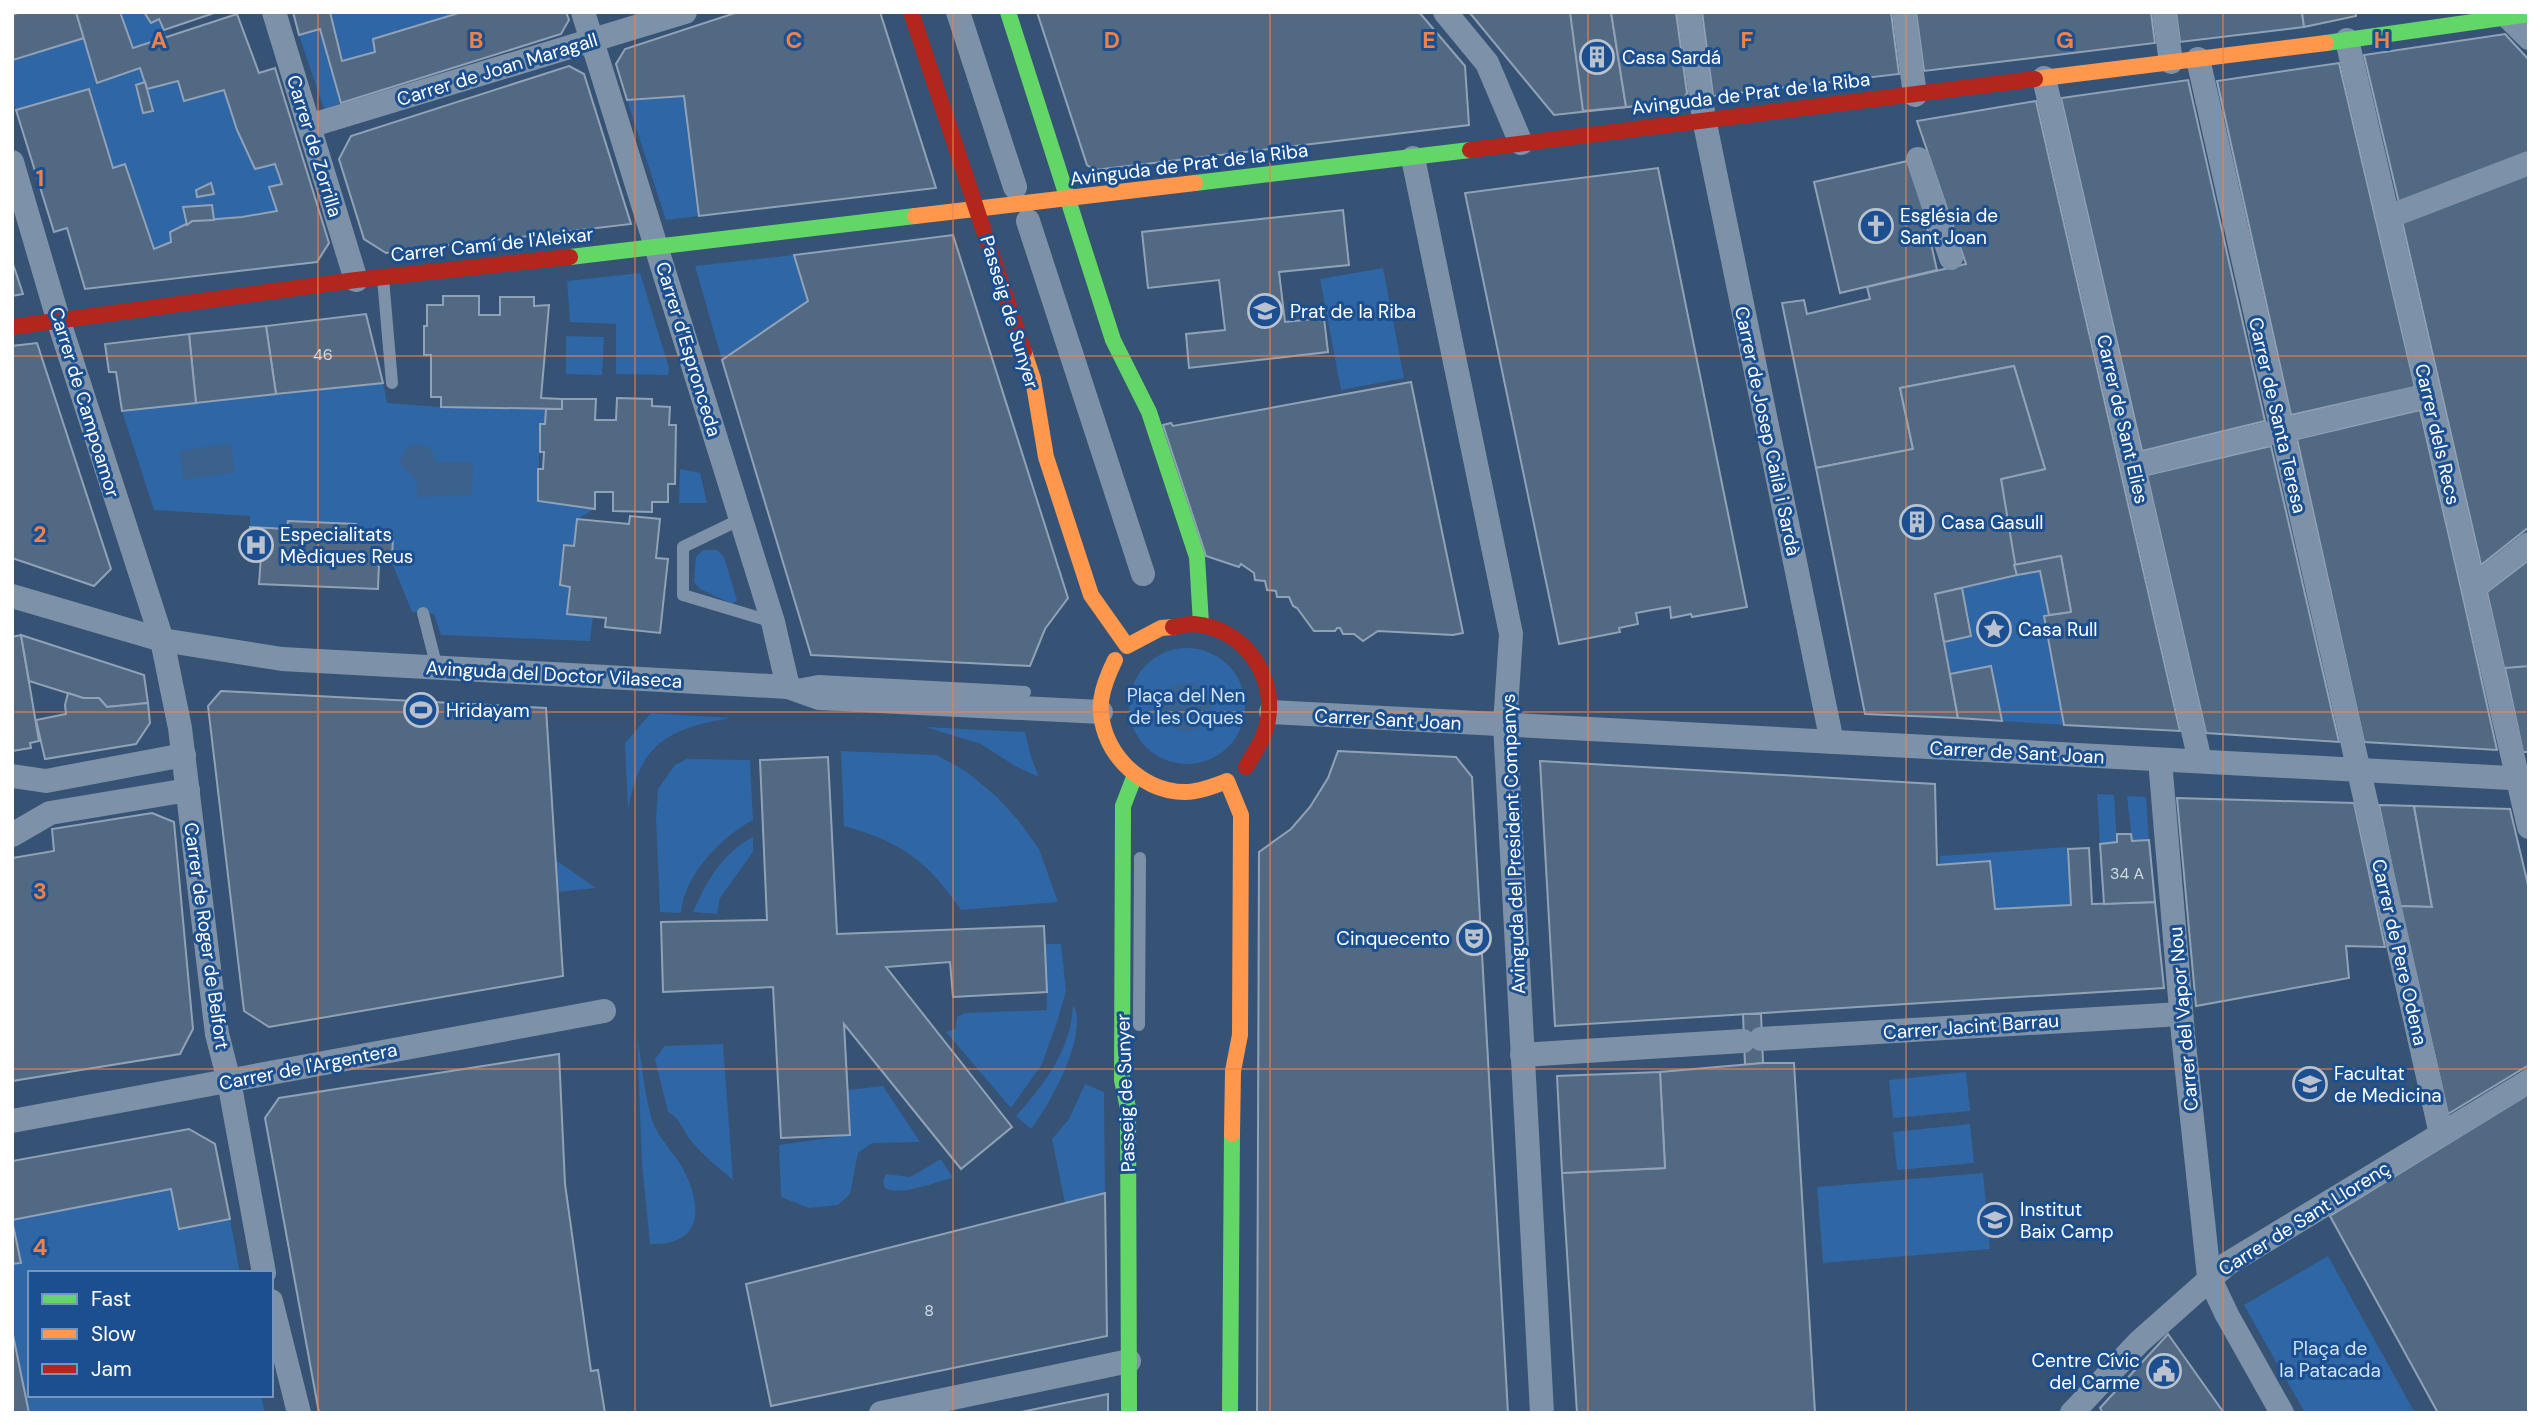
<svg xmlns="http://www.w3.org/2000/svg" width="2541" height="1425" font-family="'DM Sans',sans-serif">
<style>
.green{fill:#2f66a5}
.water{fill:#3b618d}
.building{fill:#526984;stroke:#92a2b6;stroke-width:2}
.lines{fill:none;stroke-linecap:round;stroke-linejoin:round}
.lane{stroke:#7d92a8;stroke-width:12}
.street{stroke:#7d92a8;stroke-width:24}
.fast{stroke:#63d668;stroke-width:16}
.slow{stroke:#ff974d;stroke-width:16}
.jam{stroke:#b3261e;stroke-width:16}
.grid{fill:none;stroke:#ee8249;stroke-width:2;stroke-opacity:0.55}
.labels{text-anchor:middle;stroke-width:6;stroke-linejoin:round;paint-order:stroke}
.number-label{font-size:16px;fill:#d4dae0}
.poi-label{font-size:19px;fill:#fff;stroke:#1b4f8f;text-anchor:start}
.street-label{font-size:19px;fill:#fff;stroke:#1b4f8f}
.park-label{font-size:19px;fill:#cfe3fa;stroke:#1b4f8f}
.grid-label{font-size:23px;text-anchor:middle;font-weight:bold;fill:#ee8249;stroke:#1b4f8f;stroke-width:6;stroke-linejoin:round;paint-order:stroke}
</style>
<rect width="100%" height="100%" fill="#365274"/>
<g class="green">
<path d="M120,12h24l7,11 8,-4 8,17 -33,11z"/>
<path d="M330,12h132l-89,27 2,13 -33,9z"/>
<path d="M320,29l21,74 -17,6 -25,-74z"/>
<path d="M84,38l14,45 42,-15 5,14 -9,3 8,28 9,-3 -6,-21 31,-8 6,20 40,-11 51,74 7,20 -13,4 8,23 -63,9 -3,-15 -28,2 4,18 -17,7 1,10 -17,7 -28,-85 -13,4 -24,-79 -73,21 -4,-10v-39z"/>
<path d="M684,96l15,120 -33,4 -39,-120z"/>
<path d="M794,255l14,46 -86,59 -27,-94z"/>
<path d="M1383,268l21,110 -63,12 -21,-111z"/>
<path d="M640,273l29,95 -1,7 -52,-1v-50l-46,-2 -3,-41z"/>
<path d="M566,336l38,1 -2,38 -36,-1z"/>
<path d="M383,383l4,20 54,4 105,2 -1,15h-5l-2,77 57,8 -18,10 -3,27 -10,-1 -4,40 10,2 23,29 -3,25 -149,-6 -7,-21 -22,-2 -20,-49 1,-28 -37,-3v-8l-68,-3 -1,8 -37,-2v-11l-96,-6 -32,-99z"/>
<path d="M680,469l20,4 7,30h-28z"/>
<path d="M703,550h14l7,7 13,43 -5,4 -32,-15 -6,-7 2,-25z"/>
<path d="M2040,571l9,44 -5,2 20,108 -62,-4 -11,-55 -41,8 -6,-32 27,-6 -9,-48z"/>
<circle cx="1187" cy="706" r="58"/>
<path d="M651,713l79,5c-63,11 -89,25 -102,91l-3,-66z"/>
<path d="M925,727l100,5 6,25 8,20 -24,-11 -34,-22z"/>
<path d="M841,751l96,4 30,17 30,25 22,24 20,28 19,53 -97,8c-34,-49 -59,-68 -117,-84z"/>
<path d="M687,759l63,1 3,60c-32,17 -69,55 -72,93l-21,-1 -4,-95 2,-28 17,-24z"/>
<path d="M2097,794l17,1 3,47 -17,2z"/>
<path d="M2127,796l19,1 3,43 -17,1z"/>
<path d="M753,837v15l-33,46 -3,16 -24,-2c14,-31 28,-58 60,-75z"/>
<path d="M2068,847l3,58 -76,4 -5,-48 -50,4v-9z"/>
<path d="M554,859l42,29 -39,4z"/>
<path d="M1045,944h16l5,47 -9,31 -15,42 -31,44 -65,-76 9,-3 2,-12 8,-4 82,-3z"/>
<path d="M1073,1005c17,28 -24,101 -42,124l-15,-13c29,-32 55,-67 57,-111z"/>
<path d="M637,1035c5,28 7,58 15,85 6,18 20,30 29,45 14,25 28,67 -10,77 -7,2 -15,2 -21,2l-8,-80z"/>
<path d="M723,1044l10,136c-15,-12 -29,-24 -41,-38 -9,-11 -11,-23 -24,-30l-13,-53 10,-13z"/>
<path d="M1966,1072l4,39 -77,7 -4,-38z"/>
<path d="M1085,1084l19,8 1,101 -40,10 -13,-64 17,-20z"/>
<path d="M883,1086l37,56 -48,1 -14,10 -8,41 -12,11 -29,3 -28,-11 -2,-52 70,-10 -1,-45z"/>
<path d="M1970,1124l4,39 -77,7 -4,-38z"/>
<path d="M941,1159l12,19c-19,4 -52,19 -68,10l-2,-7 3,-7 24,3z"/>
<path d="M1983,1173l7,76 -167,14 -6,-76z"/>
<path d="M171,1189l8,39 51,-9 10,54h-210v122h231l4,18h-236l-17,-83v-65l9,-3 -9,-42z"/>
<path d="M2328,1256l87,157h-110l-61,-108z"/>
</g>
<g class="water">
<path d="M231,443l4,29 -51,8 -5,-29z"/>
<path d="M412,445h12l8,5 4,12h37l-1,33 -55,2v-16l-17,-17 2,-10z"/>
<circle cx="1186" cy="707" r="24"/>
</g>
<g class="building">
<path d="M20,12h56l8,26 -71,22 -1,-45z"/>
<path d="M76,12h44l13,36 104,-34 22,59 16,-5 54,175 -12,19 -232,27 -18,-61 -13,4 -38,-122 73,-21 24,79 12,-4 29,85 17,-7 -1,-10 22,-11 50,-4 35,-6 -8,-24 13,-3 -7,-20 -20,5 -18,-39 -13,-40 -40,11 -6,-20 -31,8 -7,-21 -43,15z"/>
<path d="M144,12h73l-53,18 -5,-11 -8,4z"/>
<path d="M293,12h37l12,49 33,-9 -2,-13 89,-27h104l3,8 -8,14 -220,69 -21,-74 -21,6z"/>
<path d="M738,12h142l56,176 -237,28 -15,-120 -57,4 -11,-36 9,-15z"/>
<path d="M1037,12h382l46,54 4,59 -374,45 -8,-5z"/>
<path d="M1469,12h207l11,81 -5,8 -128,14z"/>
<path d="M1570,12h41l15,95 -43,4z"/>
<path d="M1611,12h65l11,81 -5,8 -56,6z"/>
<path d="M1702,12h189l8,62 -186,22z"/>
<path d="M1916,12h235l4,31 -231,28z"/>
<path d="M2176,12h126l2,15 -124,15z"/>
<path d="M2302,12h54v4l-52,11z"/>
<path d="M2505,34l24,26v94l-130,49 -35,-148z"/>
<path d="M2339,63l76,324 -124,28 -74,-334z"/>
<path d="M569,66l15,8 47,150 -245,29 -22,-14 -25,-80 12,-23z"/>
<path d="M2188,80l77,341 -123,30 -81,-353z"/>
<path d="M145,82l8,29 -10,2 -7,-28z"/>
<path d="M2036,101l144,630 -116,-6 -20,-109 27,-4 -10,-56 -47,9 -13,-86 44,-10 -31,-103 -114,22 13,61 -97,19 -34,-165 22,-3 3,14 63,-15 -3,-12 99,-23 -49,-143z"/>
<path d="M1912,160l25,110 -97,23 -26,-111z"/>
<path d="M1658,168l89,439 -55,10 -1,-3 -20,4 -1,-11 -18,3 -16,3 2,11 -19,4 1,4 -61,12 -94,-451z"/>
<path d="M2529,174v353l-48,38 -79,-344z"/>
<path d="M211,183l3,11 -17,3 -1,-7z"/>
<path d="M212,205l2,15 -22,1 -5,4 -4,-18z"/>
<path d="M1343,210l6,55 -70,7 6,50 39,-4 4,34 -139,16 -3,-34 39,-4 -6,-50 -71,8 -6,-56z"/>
<path d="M953,235l115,363 -23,31 -15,37 -219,-11 -89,-295 86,-59 -14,-46z"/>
<path d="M12,261l11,33 -11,2z"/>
<path d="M443,296h36v19h21v-18h34v9l15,-1 -8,93 21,1v10l-121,-2v-10h-10v-42h-7v-29h3v-21h16z"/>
<path d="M366,314l17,69 -107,11 -10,-68z"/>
<path d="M266,326l10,68 -80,9 -7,-69z"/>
<path d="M189,334l7,69 -74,8 -6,-39h-7l-4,-28z"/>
<path d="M37,343l74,226 -17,17 -82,-28v-212z"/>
<path d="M2014,366l31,103 -44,10 16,96 -82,19 23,124 -93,-4 -49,-246 97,-19 -13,-61z"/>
<path d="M1411,382l52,251 -10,2 -75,-4 -15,10 -9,-7h-11l-3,-6h-3l-2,3h-21l-17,-23 -4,-2 -4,-9h-12l-1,-6 -9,-1 -2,-9 -10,-1 -1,-7 -13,-9 -2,3 -33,-11 -43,-131 8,-2 2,3z"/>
<path d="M617,398l35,1v7l18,1 -1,18h7l-1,59h-7v18h-16v10l-39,-1v-19h-18v17l-57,-8v-32h5l1,-17h-4v-28h5l1,-15h16v-10h34l-1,21h21z"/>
<path d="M2420,410l45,196 32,144 -133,-8 -67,-303z"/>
<path d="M2271,446l68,296 -133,-9 -59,-258z"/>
<path d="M630,516l30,3 -4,39 12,1 -8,74 -55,-6 1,-9 -39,-4 3,-27 -10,-2 4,-40 10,1 3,-27 52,5z"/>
<path d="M288,521l68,3v8l37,2 -1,29h-13l-1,26 -119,-5 2,-28 -12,-1 1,-28 37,2z"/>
<path d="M2061,556l10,56 -22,3 -9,-44 -23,4 -3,-10z"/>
<path d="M2529,560v192h-6l-36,-160z"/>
<path d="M1962,588l9,48 -27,6 -9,-48z"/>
<path d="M21,635l18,106 -9,2 1,5 -19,3v-114z"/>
<path d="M21,635l123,40 4,28 -41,4 -8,-9h-16l-54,-17z"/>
<path d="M1991,666l11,55 -44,-3 -8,-44z"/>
<path d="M2529,666v86h-6l-18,-84z"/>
<path d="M221,691l325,17 17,268 -294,51 -25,-16 -36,-305z"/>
<path d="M68,693l15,5h16l8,9 41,-4 2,20 -14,21 -91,15 -9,-39 30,-6 -1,-9z"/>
<path d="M1338,751l118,6 16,20 36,636h-251l2,-561 32,-23 19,-22 18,-29z"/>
<path d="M828,757l9,177 207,-8 3,66 -94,5 -3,-35 -64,5 126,160 -51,42 -117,-145 6,111 -69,3 -8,-151 -110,5 -2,-70 106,-2 -7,-160z"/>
<path d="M1540,761l395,23 2,81 53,-4 5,48 76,-4 -3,-56 21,-1 3,56 63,-2 9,86 -609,38z"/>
<path d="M2177,798l177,5 31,144 -39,-1 3,32 -153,28z"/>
<path d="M2379,805l35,1 18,101 -32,-1z"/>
<path d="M2414,806l96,3 19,80v176l-81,49 -48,-208 32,1z"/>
<path d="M152,813l22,9 19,207 -13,25 -168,27v-223l42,-7 -2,-22z"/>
<path d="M2117,834h14l1,7 17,-1 6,62 -51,2 -4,-60 17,-2z"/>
<path d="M1743,1014h18l2,49 -18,2z"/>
<path d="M559,1054l6,130 26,187 7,-1 7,43h-286l-54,-295 14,-20z"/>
<path d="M1763,1063h31l21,350h-238l-15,-240 103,-5 -5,-96z"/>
<path d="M1660,1072l5,96 -103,5 -5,-97z"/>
<path d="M2529,1094v319h-91l-108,-197z"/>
<path d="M189,1129l26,15 15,75 -51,10 -8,-40 -159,31 9,43 -9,1v-103z"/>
<path d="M1105,1193l2,143 -336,70 -25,-122z"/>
<path d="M12,1330l17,83h-17z"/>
<path d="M2168,1334l56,79h-121l-3,-5z"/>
<path d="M1108,1394v19h-92z"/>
</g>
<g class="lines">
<g class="lane">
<path d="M383,278l9,105"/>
<path d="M741,519l-58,28v48l90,27"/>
<path d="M423,613l14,55"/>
<path d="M798,685l21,-4 206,11"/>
<path d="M1139,1025l1,-167"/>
</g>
<g class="street">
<path d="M274,12l82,268"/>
<path d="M583,12l190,610 15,65"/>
<path d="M958,12l57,175"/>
<path d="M1445,12l42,51 34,80"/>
<path d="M1689,12l15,107 128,623"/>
<path d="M1904,12l11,83"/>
<path d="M2164,12l7,50"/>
<path d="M2503,12l26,26"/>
<path d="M2347,40l182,787"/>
<path d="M2198,59l243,1075"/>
<path d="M2044,78l156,683"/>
<path d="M309,126l376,-114"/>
<path d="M1413,158l98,476 -6,90 37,689"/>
<path d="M1918,159l33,99"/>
<path d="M12,162l47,160 103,318 18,88 37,306 12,47 35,192"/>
<path d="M2388,217l141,-54"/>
<path d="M1028,221l115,353"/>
<path d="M2133,466l296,-71"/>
<path d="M2474,587l55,-43"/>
<path d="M12,596l150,44 120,19 506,28 31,11 282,14"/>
<path d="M1271,712l1258,67"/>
<path d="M2160,760l23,274 26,243 18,38 55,98"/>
<path d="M12,776l34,5 138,-26"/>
<path d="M12,835l38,-22 138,-23"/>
<path d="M1761,1039l420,-25"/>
<path d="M1522,1055l221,-14"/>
<path d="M12,1121l592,-110"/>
<path d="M271,1301l28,112"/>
<path d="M881,1413l248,-52"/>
<path d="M2072,1413l67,-71 88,-78 302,-183"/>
</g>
<g class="fast">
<path d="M1008,12l105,328 36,72 48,145 4,67"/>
<path d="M2326,43l203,-29"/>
<path d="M1195,183l275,-33"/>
<path d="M570,257l345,-41"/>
<path d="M1129,1413l-1,-305 -6,-28 1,-274 12,-31"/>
<path d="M1230,1413l2,-279"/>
</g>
<g class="slow">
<path d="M2035,79l291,-36"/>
<path d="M915,216l280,-33"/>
<path d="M1024,352l9,27 13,78 45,138 36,51 34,-18 12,-1"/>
<path d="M1115,660c-7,14 -12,26 -14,41 -4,47 38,91 84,91 14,0 29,-6 42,-11l14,34 -1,220 -7,36 -1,63"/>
</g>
<g class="jam">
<path d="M911,12l113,340"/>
<path d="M1470,150l565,-71"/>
<path d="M12,327l344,-47 214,-23"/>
<path d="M1173,627c6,-1 14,-3 21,-3 53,4 89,60 70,110 -4,11 -12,22 -18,33"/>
</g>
</g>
<path class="grid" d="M318,12v1401M635,12v1401M953,12v1401M1270,12v1401M1588,12v1401M1906,12v1401M2223,12v1401M12,356h2517M12,712h2517M12,1069h2517"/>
<defs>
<g id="building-ring" transform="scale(1.75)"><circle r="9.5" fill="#1b4f8f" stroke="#b9c2ce" stroke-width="1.5"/><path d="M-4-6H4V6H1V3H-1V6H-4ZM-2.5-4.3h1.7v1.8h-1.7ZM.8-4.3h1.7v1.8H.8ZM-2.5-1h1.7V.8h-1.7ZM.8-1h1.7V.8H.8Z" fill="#b9c2ce"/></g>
<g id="church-ring" transform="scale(1.75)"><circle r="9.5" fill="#1b4f8f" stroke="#b9c2ce" stroke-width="1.5"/><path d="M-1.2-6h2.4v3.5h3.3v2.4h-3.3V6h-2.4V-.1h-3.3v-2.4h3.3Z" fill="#b9c2ce"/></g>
<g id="school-ring" transform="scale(1.75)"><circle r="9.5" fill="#1b4f8f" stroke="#b9c2ce" stroke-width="1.5"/><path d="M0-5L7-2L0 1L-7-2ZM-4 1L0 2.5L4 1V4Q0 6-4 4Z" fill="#b9c2ce"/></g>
<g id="hospital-ring" transform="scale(1.75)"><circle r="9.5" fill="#1b4f8f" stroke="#b9c2ce" stroke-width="1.5"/><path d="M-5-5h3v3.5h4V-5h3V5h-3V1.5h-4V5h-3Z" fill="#b9c2ce"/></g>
<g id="sight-ring" transform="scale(1.75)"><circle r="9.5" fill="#1b4f8f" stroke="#b9c2ce" stroke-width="1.5"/><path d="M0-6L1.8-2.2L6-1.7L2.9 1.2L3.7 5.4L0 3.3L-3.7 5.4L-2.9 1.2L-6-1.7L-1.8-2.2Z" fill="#b9c2ce"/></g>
<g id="stadium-ring" transform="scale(1.75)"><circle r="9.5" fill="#1b4f8f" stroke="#b9c2ce" stroke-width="1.5"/><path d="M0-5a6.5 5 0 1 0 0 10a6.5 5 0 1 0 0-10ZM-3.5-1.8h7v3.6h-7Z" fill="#b9c2ce"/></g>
<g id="theatre-ring" transform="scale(1.75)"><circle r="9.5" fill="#1b4f8f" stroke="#b9c2ce" stroke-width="1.5"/><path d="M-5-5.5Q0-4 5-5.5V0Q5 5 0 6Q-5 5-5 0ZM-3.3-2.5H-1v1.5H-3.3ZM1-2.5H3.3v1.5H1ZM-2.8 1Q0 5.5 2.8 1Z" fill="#b9c2ce"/></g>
<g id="university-ring" transform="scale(1.75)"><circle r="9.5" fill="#1b4f8f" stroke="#b9c2ce" stroke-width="1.5"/><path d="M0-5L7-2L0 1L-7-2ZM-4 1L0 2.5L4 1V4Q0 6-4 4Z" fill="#b9c2ce"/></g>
<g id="civic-ring" transform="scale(1.75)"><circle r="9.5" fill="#1b4f8f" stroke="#b9c2ce" stroke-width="1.5"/><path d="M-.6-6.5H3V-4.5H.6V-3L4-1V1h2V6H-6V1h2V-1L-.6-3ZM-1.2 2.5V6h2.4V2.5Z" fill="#b9c2ce"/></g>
</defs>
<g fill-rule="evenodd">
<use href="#building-ring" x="1597" y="57"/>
<use href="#church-ring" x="1876" y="226"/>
<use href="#school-ring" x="1265" y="311"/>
<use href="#building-ring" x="1917" y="522"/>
<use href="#hospital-ring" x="256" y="545"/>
<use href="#sight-ring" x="1994" y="629"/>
<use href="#stadium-ring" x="421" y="710"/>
<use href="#theatre-ring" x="1474" y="938"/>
<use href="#university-ring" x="2310" y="1084"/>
<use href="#school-ring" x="1995" y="1220"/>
<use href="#civic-ring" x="2164" y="1371"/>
</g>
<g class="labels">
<g class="number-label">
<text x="323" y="360">46</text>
<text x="2127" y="879">34 A</text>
<text x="929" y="1316">8</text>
</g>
<g class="poi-label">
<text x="1622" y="64">Casa Sardá</text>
<text x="1900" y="222">Església de<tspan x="1900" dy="22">Sant Joan</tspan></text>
<text x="1290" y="318">Prat de la Riba</text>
<text x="1941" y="529">Casa Gasull</text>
<text x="280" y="541">Especialitats<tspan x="280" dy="22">Mèdiques Reus</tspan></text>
<text x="2018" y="636">Casa Rull</text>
<text x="446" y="717">Hridayam</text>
<text x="1450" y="945" text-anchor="end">Cinquecento</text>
<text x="2334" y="1080">Facultat<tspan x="2334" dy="22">de Medicina</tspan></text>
<text x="2020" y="1216">Institut<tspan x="2020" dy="22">Baix Camp</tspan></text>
<text x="2140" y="1367" text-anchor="end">Centre Cívic<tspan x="2140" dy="22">del Carme</tspan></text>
</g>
<g class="street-label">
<text transform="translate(497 69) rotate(-17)" y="7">Carrer de Joan Maragall</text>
<text transform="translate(1751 93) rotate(-7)" y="7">Avinguda de Prat de la Riba</text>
<text transform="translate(315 146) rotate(73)" y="7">Carrer de Zorrilla</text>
<text transform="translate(1189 164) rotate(-7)" y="7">Avinguda de Prat de la Riba</text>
<text transform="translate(492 244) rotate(-6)" y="7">Carrer Camí de l'Aleixar</text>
<text transform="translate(1010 312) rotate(73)" y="7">Passeig de Sunyer</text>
<text transform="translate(689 349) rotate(73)" y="7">Carrer d’Espronceda</text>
<text transform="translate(85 402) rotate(73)" y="7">Carrer de Campoamor</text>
<text transform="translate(2278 415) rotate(77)" y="7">Carrer de Santa Teresa</text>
<text transform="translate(2123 419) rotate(77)" y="7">Carrer de Sant Elies</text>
<text transform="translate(1768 431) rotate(78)" y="7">Carrer de Josep Cailà i Sardà</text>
<text transform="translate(2438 434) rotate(77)" y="7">Carrer dels Recs</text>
<text transform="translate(554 674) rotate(3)" y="7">Avinguda del Doctor Vilaseca</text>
<text transform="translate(1388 719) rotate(3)" y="7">Carrer Sant Joan</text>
<text transform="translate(2017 752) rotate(3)" y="7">Carrer de Sant Joan</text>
<text transform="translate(1513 844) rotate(-92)" y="7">Avinguda del President Companys</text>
<text transform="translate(207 936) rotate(82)" y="7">Carrer de Roger de Belfort</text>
<text transform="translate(2400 952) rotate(77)" y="7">Carrer de Pere Odena</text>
<text transform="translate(2183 1019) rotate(-95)" y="7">Carrer del Vapor Nou</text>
<text transform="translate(1971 1026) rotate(-4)" y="7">Carrer Jacint Barrau</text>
<text transform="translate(308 1066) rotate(-11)" y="7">Carrer de l'Argentera</text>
<text transform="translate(1125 1093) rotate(-92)" y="7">Passeig de Sunyer</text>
<text transform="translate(2304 1218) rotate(-32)" y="7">Carrer de Sant Llorenç</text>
</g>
<g class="park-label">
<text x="1186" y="702">Plaça del Nen<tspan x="1186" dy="22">de les Oques</tspan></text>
<text x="2330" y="1355">Plaça de<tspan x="2330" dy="22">la Patacada</tspan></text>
</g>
</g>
<g class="grid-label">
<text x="159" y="48">A</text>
<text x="476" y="48">B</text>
<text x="794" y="48">C</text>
<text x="1112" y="48">D</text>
<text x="1429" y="48">E</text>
<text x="1747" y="48">F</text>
<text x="2065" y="48">G</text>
<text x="2382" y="48">H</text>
<text x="40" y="186">1</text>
<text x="40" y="542">2</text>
<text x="40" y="899">3</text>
<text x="40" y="1255">4</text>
</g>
<rect width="2541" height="1425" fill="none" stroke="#ffffff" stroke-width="28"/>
<rect x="28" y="1271" width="245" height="126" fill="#1b4f8f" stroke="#7695bc" stroke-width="2"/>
<rect x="42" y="1294" width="35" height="10" fill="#63d668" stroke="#7695bc" stroke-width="2"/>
<text x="91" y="1306" font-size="21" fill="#ffffff">Fast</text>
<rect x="42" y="1329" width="35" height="10" fill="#ff974d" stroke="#7695bc" stroke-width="2"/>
<text x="91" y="1341" font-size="21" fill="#ffffff">Slow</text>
<rect x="42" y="1364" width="35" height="10" fill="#b3261e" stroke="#7695bc" stroke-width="2"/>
<text x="91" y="1376" font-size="21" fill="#ffffff">Jam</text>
</svg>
